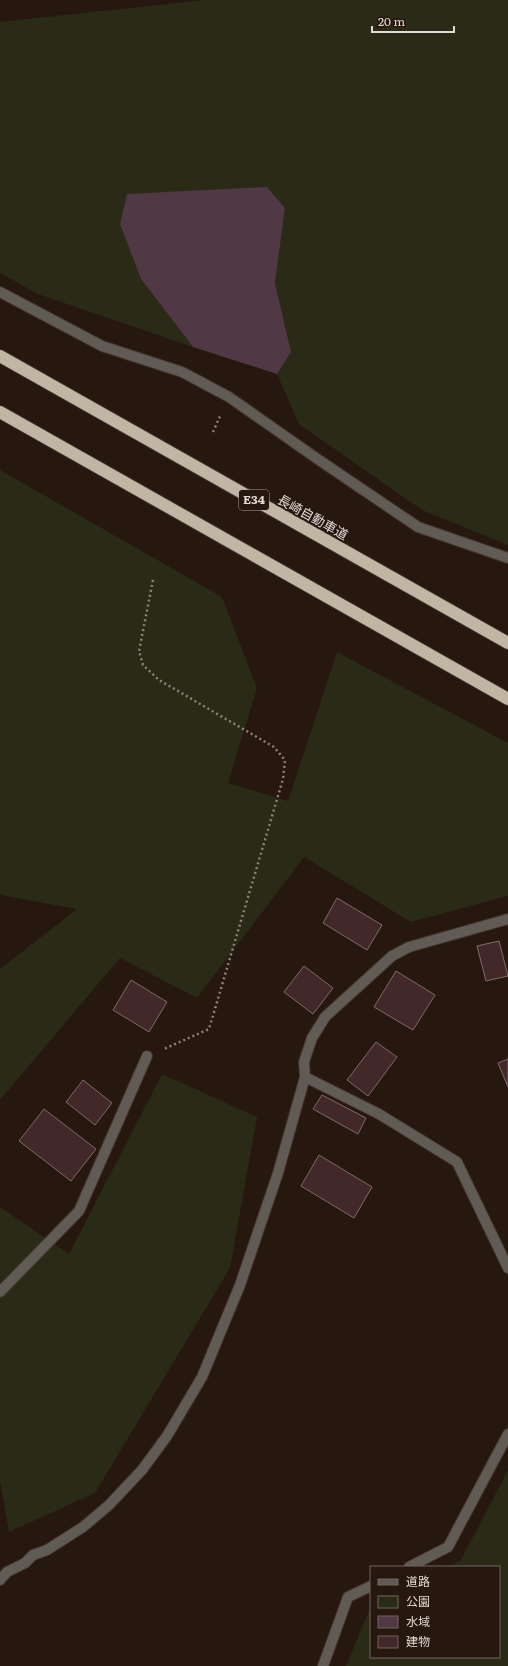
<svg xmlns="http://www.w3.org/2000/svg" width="508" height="1666" font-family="Literata,'Noto Sans JP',serif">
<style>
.green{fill:#2a2b17}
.water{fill:#503845}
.building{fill:#43282a;stroke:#806a6a}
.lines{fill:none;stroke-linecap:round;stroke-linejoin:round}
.minor-casing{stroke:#41322b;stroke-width:12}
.motorway-casing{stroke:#41322b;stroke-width:14}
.path{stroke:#8e817b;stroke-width:2.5;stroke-dasharray:2 3;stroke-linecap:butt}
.minor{stroke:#605b54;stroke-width:10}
.motorway{stroke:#c1b6a4;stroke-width:12}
.labels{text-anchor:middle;stroke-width:3.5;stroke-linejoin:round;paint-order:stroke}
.shield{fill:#26170f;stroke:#ab9f99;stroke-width:1}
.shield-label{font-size:12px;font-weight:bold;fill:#e4d9d4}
.street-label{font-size:13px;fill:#e4d9d4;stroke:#26170f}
</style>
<rect width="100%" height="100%" fill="#26170f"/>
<g class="green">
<path d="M204,0h304v545l-86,-35 -123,-86 -22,-50 14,-22 -16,-69 10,-75 -144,71 52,68 -155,-53 -38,-21v-251z"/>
<path d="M0,470l222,127 35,91 -29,95 60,18 49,-149 171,91v153l-97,26 -107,-65 -107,141 -77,-40 -120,142v-131l77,-60 -77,-14z"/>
<path d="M162,1074l95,43 -27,151 -135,225 -86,39 -9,-51v-274l69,47z"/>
<path d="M508,1470v196h-162l25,-60v51h128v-90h-52l14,-7z"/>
</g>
<path class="water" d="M267,187l18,21 -10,75 16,69 -14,22 -84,-27 -52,-68 -21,-55 7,-30z"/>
<g class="building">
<path d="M337,898l45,27 -15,25 -44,-27z"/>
<path d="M499,941l9,35 -22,5 -9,-35z"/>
<path d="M304,966l29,22 -20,26 -29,-22z"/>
<path d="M396,971l39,24 -22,35 -39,-23z"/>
<path d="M131,980l36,22 -18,30 -36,-22z"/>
<path d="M376,1042l21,15 -29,39 -21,-16z"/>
<path d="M508,1059v28l-10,-24z"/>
<path d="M83,1080l29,23 -17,22 -29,-23z"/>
<path d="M322,1095l44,23 -8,16 -45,-25z"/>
<path d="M44,1109l52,40 -25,32 -52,-40z"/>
<path d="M319,1155l53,32 -18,31 -53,-32z"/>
</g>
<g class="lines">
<g class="minor-casing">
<g id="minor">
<path d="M0,292l102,54 80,26 47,25 90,63 99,67 90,31"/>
<path d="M305,1077l74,37 78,48 51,106"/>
<path d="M0,1292l79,-81 68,-155"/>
<path d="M409,1567l39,-20 60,-113"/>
<path d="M0,1580l7,-8 18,-9 8,-8 14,-5 36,-23 26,-22 33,-35 25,-34 35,-59 38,-92 38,-112 27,-96 -1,-15 8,-24 13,-21 67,-61 17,-9 99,-28"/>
<path d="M323,1666l25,-69 23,-11"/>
</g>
</g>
<g class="motorway-casing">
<g id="motorway">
<path d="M0,356l508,287"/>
<path d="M0,412l508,287"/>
</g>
</g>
<g class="path">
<path d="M213,432l8,-18"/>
<path d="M153,580l-14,71 4,14 16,15 115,67 11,13 -2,19 -74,250 -45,20"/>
</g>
<use href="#minor" class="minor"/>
<use href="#motorway" class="motorway"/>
</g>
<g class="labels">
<rect class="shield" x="239" y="490" width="30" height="20" rx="3"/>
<g class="shield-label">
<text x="254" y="504">E34</text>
</g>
<g class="street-label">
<text transform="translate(313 517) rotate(29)" y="5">長崎自動車道</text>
</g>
</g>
<rect x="370" y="1566" width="130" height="92" fill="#26170f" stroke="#72655e"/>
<rect x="378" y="1579" width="20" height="6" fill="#605b54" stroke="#72655e"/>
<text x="406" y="1586" font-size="12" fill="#e4d9d4">道路</text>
<rect x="378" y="1596" width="20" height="12" fill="#2a2b17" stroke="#72655e"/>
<text x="406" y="1606" font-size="12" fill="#e4d9d4">公園</text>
<rect x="378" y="1616" width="20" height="12" fill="#503845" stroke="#72655e"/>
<text x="406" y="1626" font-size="12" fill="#e4d9d4">水域</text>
<rect x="378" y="1636" width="20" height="12" fill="#43282a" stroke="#72655e"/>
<text x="406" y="1646" font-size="12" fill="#e4d9d4">建物</text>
<path d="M372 26v6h82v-6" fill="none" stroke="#e4d9d4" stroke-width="2"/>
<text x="378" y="26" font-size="12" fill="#e4d9d4" stroke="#26170f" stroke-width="3" paint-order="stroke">20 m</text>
</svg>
